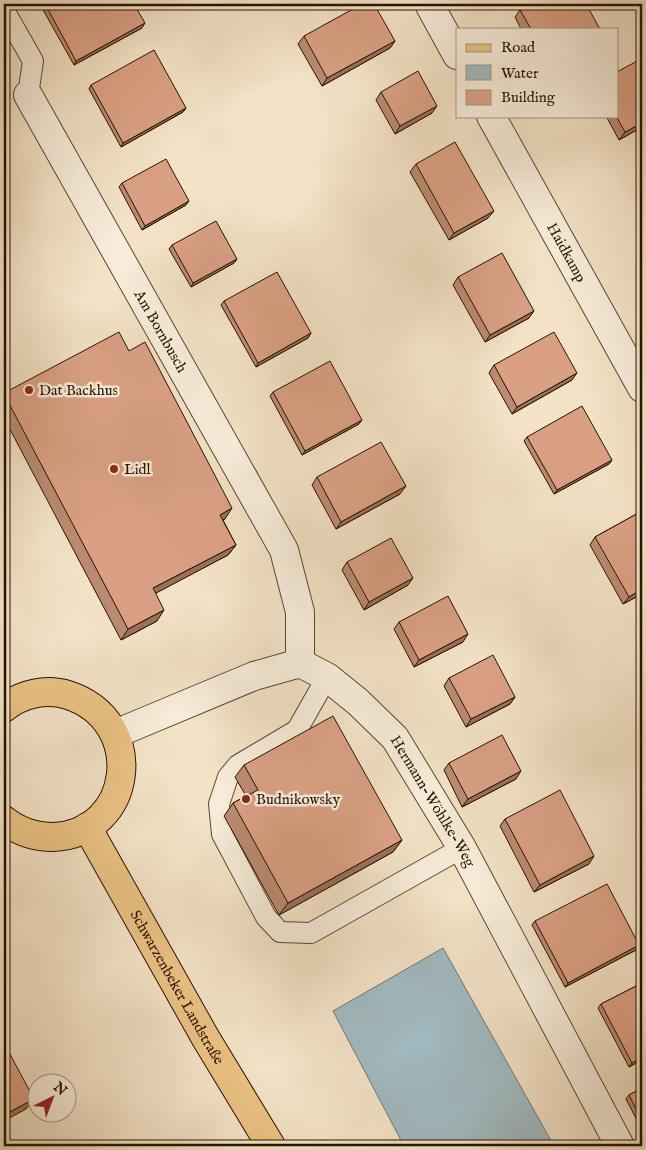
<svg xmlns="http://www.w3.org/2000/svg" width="646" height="1150" font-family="'IM FELL English',serif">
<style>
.water{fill:#a1bac1;stroke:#717774}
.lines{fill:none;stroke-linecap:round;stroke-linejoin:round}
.lane-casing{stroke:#5b4632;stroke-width:22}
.street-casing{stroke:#5b4632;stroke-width:30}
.primary-casing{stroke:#281201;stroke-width:30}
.lane{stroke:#f7ecda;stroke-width:20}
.street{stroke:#f7ecda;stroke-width:28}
.primary{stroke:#eac183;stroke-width:28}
.wall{fill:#bb8a72;stroke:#281201}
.shaded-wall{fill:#99705c;stroke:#281201}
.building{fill:#daa084;stroke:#281201}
.poi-dot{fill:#8f2418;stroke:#f7ecda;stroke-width:2}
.labels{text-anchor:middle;stroke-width:5;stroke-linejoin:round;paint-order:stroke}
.street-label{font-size:15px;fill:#281201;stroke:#f7ecda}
.poi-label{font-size:15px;fill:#281201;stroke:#f7ecda;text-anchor:start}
</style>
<rect width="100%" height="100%" fill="#f3e2c6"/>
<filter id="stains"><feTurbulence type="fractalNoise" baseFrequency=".004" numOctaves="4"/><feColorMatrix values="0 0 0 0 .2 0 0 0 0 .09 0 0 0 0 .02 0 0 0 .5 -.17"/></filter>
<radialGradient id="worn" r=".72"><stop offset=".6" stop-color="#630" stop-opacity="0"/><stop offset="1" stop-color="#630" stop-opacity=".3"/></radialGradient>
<path class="water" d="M443,948l111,198h-150l-71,-135z"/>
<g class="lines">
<g class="lane-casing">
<g id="lane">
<path d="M4,10l29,51 -5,34"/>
<path d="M327,677l-30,53 -59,35 -10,12 -9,27 3,30 44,83 14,15 31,1 151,-85"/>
</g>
</g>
<g class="street-casing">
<g id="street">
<path d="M429,4l28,51"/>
<path id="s1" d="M28,95l256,455 16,62v51"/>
<path id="s2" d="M491,116l151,272"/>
<path id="s3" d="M115,734l139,-58 46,-13 27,14 31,25 37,36 67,110 158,298"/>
</g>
</g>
<g class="primary-casing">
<g id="primary">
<path d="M4,708c17,-14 42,-20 64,-13 80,26 66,139 -15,142 -19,0 -34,-5 -49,-17"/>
<path id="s4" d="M87,827l118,210 66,109"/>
</g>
</g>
<use href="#lane" class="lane"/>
<use href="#street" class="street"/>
<use href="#primary" class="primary"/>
</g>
<g class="wall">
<path d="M45,4l97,24 -68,37 -32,-57z"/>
<path d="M520,10l80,19h-79l-6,-12z"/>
<path d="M304,36l91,5 -5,7 -68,38 -24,-42z"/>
<path d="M91,85l95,23 -3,4 -62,35 -32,-58z"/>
<path d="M381,92l51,21 -37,21 -19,-34z"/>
<path d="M606,116h11l25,11 -23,13z"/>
<path d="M416,164l72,54 -39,22 -39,-68z"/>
<path d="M122,183l64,22 -44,25 -23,-43z"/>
<path d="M172,245l65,14 -3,4 -43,24 -22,-38z"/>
<path d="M458,277l71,41 -44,24 -32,-57z"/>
<path d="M224,301l87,32 -3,5 -52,29 -35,-62z"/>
<path d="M129,351l96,168 -2,1 13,25 -8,10 -73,38 2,28 -36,19 -117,-222v-25z"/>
<path d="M494,365l78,15 -60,34 -23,-41z"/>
<path d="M273,392l86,32 -57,31 -32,-59z"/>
<path d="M527,437l85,23 -3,4 -55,30 -30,-53z"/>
<path d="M317,477l83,17 -64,35 -24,-44z"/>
<path d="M642,511v83l-19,10 -33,-59 5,-8z"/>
<path d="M347,562l61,23 -44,25 -22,-40z"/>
<path d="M399,622l64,20 -49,25 -20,-38z"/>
<path d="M449,678l66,19 -5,7 -44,23 -22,-41z"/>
<path d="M449,763l67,16 -54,28 -18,-37z"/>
<path d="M244,765l158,75 -9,12 -114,63 -55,-99 9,-13 13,-7 -11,-19z"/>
<path d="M505,819l84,45 -55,28 -34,-66z"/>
<path d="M535,921l101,29 -71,37 -33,-62z"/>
<path d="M642,983v77l-13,7 -31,-59 3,-4z"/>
<path d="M642,1088v42l-16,-31 3,-4z"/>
</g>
<g class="shaded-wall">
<path d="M145,23l-3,5 -68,37 2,-4z"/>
<path d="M395,41l-5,7 -68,38 5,-8z"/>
<path d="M437,106l-5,7 -37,21 5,-8z"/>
<path d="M186,108l-3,4 -62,35 2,-4z"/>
<path d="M642,123v4l-23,13 6,-8z"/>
<path d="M189,201l-3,4 -44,25 3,-4z"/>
<path d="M494,211l-6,7 -39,22 5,-7z"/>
<path d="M237,259l-3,4 -43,24 2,-4z"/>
<path d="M534,311l-5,7 -44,24 5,-7z"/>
<path d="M311,333l-3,5 -52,29 2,-4z"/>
<path d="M577,373l-5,7 -60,34 5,-7z"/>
<path d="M362,420l-3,4 -57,31 3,-4z"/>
<path d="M612,460l-3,4 -55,30 3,-4z"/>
<path d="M406,486l-6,8 -64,35 5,-7z"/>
<path d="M232,508l-7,11 -12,6 7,-10z"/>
<path d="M236,545l-8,10 -83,44 8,-11z"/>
<path d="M413,578l-5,7 -44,25 5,-8z"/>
<path d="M642,589v5l-19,10 6,-7z"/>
<path d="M164,610l-7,11 -36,19 7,-11z"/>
<path d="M468,634l-5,8 -49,25 5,-7z"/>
<path d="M515,697l-5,7 -44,23 5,-8z"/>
<path d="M521,771l-5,8 -54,28 6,-8z"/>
<path d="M402,840l-9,12 -114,63 9,-12z"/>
<path d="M594,856l-5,8 -55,28 6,-7z"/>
<path d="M639,945l-3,5 -71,37 3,-4z"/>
<path d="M642,1057v3l-13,7 3,-4z"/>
<path d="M34,1099l-8,10 -22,12v-6z"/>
</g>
<g class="building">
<path d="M45,4h89l11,19 -69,38z"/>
<path d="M362,4h12l21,37 -68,37 -23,-42z"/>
<path d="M530,4h56l14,25h-69l-11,-19z"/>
<path d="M154,50l32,58 -63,35 -32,-58z"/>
<path d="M639,60l3,5v58l-17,9 -9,-16h1v-44z"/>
<path d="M418,71l19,35 -37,20 -19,-34z"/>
<path d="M455,142l39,69 -40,22 -38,-69z"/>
<path d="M166,159l23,42 -44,25 -23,-43z"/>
<path d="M216,221l21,38 -44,24 -21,-38z"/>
<path d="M502,253l32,58 -44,24 -32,-58z"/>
<path d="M277,272l34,61 -53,30 -34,-62z"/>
<path d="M119,332l10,19 16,-9 87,166 -12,7 16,30 -83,43 11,22 -36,19 -124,-235v-1z"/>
<path d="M554,332l23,41 -60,34 -23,-42z"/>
<path d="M330,361l32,59 -57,31 -32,-59z"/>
<path d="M582,406l30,54 -55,30 -30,-53z"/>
<path d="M381,442l25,44 -65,36 -24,-45z"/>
<path d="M642,511v78l-13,8 -34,-60z"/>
<path d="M391,538l22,40 -44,24 -22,-40z"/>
<path d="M448,596l20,38 -49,26 -20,-38z"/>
<path d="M493,655l22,42 -44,22 -22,-41z"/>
<path d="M333,716l69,124 -114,63 -55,-100 25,-13 -14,-25z"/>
<path d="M502,735l19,36 -53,28 -19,-36z"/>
<path d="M560,790l34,66 -54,29 -35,-66z"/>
<path d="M607,884l32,61 -71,38 -33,-62z"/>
<path d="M642,983v74l-10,6 -31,-59z"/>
<path d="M4,1043l30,56 -30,16z"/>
<path d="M642,1088v33l-13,-26z"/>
<path d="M4,1128l8,16 -5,2h-3z"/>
</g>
<g class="poi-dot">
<circle cx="29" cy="390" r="5"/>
<circle cx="114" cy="469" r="5"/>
<circle cx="246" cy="799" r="5"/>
</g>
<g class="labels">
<g class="street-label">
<text dy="5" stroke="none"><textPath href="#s2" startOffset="156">Haidkamp</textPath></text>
<text dy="5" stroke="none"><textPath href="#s1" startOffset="271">Am Bornbusch</textPath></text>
<text dy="5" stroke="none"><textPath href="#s3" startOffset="394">Hermann-Wöhlke-Weg</textPath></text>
<text dy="5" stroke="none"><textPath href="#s4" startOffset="184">Schwarzenbeker Landstraße</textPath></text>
</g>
<g class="poi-label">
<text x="39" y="395">Dat Backhus</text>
<text x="124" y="474">Lidl</text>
<text x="256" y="804">Budnikowsky</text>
</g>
</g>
<rect width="646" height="1150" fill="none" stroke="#f3e2c6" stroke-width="20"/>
<rect x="5" y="5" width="636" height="1140" fill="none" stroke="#281201" stroke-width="2.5"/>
<rect x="10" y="10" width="626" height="1130" fill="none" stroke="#281201"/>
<rect x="456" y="28" width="162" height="90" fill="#f7ecda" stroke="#a49583"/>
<rect x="466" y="44" width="25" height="8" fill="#eac183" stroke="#a49583"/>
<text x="501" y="52" font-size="15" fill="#281201">Road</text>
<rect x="466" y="65" width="25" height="15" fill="#a1bac1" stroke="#a49583"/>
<text x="501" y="78" font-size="15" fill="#281201">Water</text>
<rect x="466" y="90" width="25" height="15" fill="#daa084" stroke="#a49583"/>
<text x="501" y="102" font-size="15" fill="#281201">Building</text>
<g transform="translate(52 1098) rotate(42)"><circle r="24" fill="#f7ecda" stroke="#a49583"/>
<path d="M0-4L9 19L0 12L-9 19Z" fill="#8f2418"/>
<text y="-8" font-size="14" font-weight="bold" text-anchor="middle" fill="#281201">N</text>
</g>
<rect width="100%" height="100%" filter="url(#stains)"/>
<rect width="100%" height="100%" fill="url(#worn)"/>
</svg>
